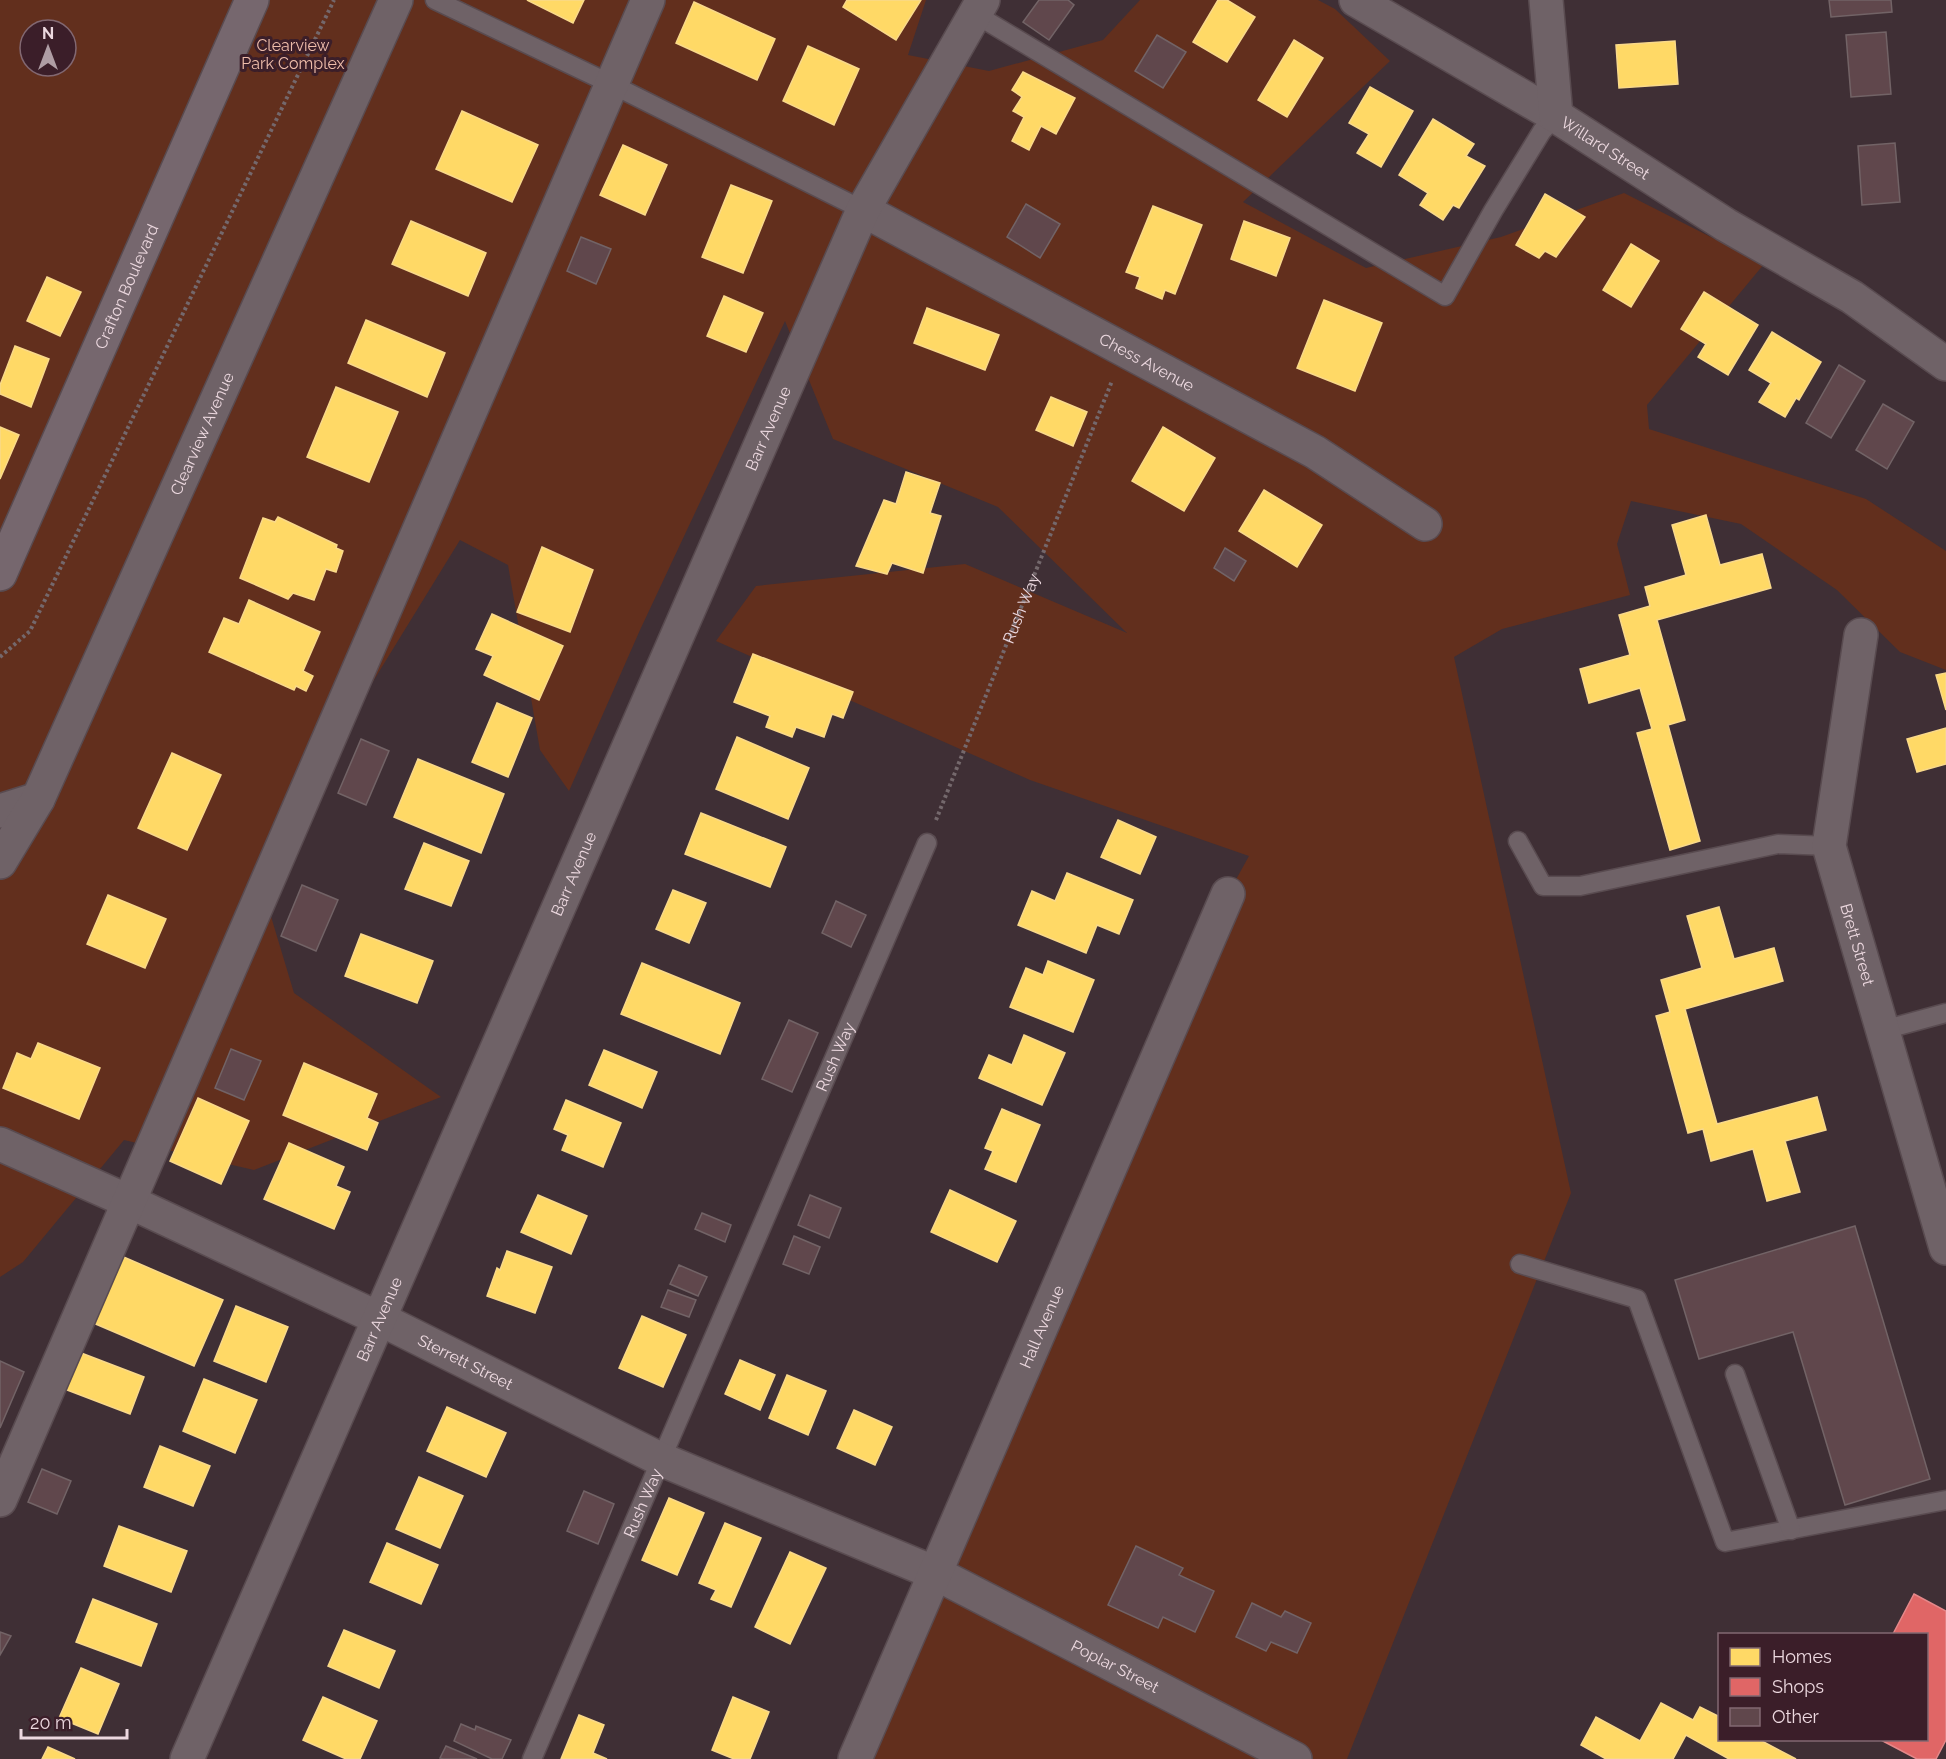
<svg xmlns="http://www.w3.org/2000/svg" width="1946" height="1759" font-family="Raleway,sans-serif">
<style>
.green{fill:#622f1d;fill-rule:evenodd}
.homes{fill:#ffd966;stroke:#f9d98a;stroke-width:1.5}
.shops{fill:#e06666;stroke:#e4888a;stroke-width:1.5}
.building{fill:#60474c;stroke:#726366;stroke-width:1.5}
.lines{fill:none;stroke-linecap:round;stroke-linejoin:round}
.service-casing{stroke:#594b50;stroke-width:21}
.minor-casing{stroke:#594b50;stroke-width:36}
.secondary-casing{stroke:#594b50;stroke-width:36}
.path{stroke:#74686c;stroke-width:4;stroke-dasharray:3 3;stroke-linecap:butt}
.service{stroke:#6f6267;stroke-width:18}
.minor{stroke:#6f6267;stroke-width:33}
.secondary{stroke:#76676e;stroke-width:33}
.labels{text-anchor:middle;stroke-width:6;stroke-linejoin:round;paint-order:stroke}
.park-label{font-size:16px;fill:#efbdab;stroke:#3b1e29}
.street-label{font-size:16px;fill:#ecd8df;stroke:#3b1e29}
</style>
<rect width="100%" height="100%" fill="#3f2f35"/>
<path class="green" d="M0,0h926l-18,55 81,16 114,-31 37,-40h178l17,9 55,52 -147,141 123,66 135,-31 123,-44 140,71 -117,141 2,24 217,70 80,52v119l-46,-18 -63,-62 -96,-66 -110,-23 -14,43 13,51 -128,34 -48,28 117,536 -224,566h-493l374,-865 21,-38 -219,-76 -314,-139 40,-55 209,-22 162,69 -129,-126 -165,-68 -48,-118 -145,309 -71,161 -29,-41 -32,-185 -48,-25 -203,330 37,123 147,104 -187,73 -130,-30 -101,122 -23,15zM30,30h36v36h-36z"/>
<g class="homes">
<path d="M527,0h57l-11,23z"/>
<path d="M847,0h74l-25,40 -53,-33z"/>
<path d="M1218,0h9l28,17 -28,45 -34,-20z"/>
<path d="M694,2l81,37 -18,41 -81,-37z"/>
<path d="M1294,40l29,18 -36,59 -29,-17z"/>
<path d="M1675,41l3,43 -59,4 -3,-43z"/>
<path d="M808,46l51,23 -25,56 -51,-24z"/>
<path d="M1023,72l52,26 -19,36 -15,-8 -12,24 -17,-9 12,-24 -11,-6 9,-14 -10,-7z"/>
<path d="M1370,87l43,24 -32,56 -24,-14 12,-19 -20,-11z"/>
<path d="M462,111l76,34 -26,57 -76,-33z"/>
<path d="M1433,119l41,25 -8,12 19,10 -26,42 -6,-3 -10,15 -23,-15 8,-12 -29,-18z"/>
<path d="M623,145l44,20 -22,50 -45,-20z"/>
<path d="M731,185l41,16 -29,72 -41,-16z"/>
<path d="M1545,194l40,23 -29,40 -11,-6 -6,7 -23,-13z"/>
<path d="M1153,206l49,19 -27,69 -10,-4 -3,9 -26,-11 4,-11 -14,-5z"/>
<path d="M411,221l75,32 -18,43 -76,-32z"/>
<path d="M1244,221l46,17 -14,38 -45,-17z"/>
<path d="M1631,244l28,17 -28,46 -28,-17z"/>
<path d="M47,277l34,15 -21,44 -33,-15z"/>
<path d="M1704,292l54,33 -30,50 -30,-18 8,-13 -25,-15z"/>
<path d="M724,296l39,17 -17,39 -39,-16z"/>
<path d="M1324,300l58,23 -27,68 -58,-23z"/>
<path d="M927,308l72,27 -14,35 -71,-27z"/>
<path d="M366,320l79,33 -18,44 -79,-34z"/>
<path d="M1772,332l49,30 -22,38 -3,-2 -11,19 -26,-15 12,-19 -22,-13z"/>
<path d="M15,346l34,13 -18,48 -31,-13v-9z"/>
<path d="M336,387l62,25 -29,70 -62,-25z"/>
<path d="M1051,397l36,15 -14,34 -37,-16z"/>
<path d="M0,427l19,8 -19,44z"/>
<path d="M1163,427l52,31 -31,53 -52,-30z"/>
<path d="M906,472l34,11 -10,30 11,3 -18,57 -31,-10 -5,11 -31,-8 28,-66 12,4z"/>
<path d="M1264,490l58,35 -25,42 -58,-36z"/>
<path d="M1706,515l14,50 42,-11 9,34 -114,32 28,100 -17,5 32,116 -30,9 -33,-117 15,-4 -12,-41 -51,15 -9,-34 50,-14 -11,-40 31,-9 -5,-19 41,-12 -14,-50z"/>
<path d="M278,517l59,28 -1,3 7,3 -7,21 -10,-3 -12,31 -21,-7 -5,6 -48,-21 23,-60 12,4z"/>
<path d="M542,547l51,23 -23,62 -53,-20z"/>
<path d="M249,600l71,32 -17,39 10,5 -7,15 -10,-5 -2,4 -85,-38 15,-34 15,6z"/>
<path d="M492,614l71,32 -24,54 -55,-25 9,-19 -17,-7z"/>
<path d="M753,654l100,38 -10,26 -11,-4 -8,23 -28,-10 -4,10 -26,-10 4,-11 -36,-14z"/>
<path d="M1946,673v37l-10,-35z"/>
<path d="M497,703l35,15 -24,59 -36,-15z"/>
<path d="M1946,728v36l-29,8 -10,-33z"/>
<path d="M737,737l72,31 -21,51 -72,-30z"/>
<path d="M172,753l49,22 -34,75 -49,-22z"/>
<path d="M418,759l86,35 -23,59 -87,-36z"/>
<path d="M701,813l85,34 -16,40 -85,-33z"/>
<path d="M1118,820l38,17 -16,37 -39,-17z"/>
<path d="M424,843l45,18 -18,45 -46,-17z"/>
<path d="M1067,873l66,27 -14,34 -22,-9 -11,28 -68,-28 14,-34 23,10z"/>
<path d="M673,890l33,13 -17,40 -33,-14z"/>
<path d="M108,895l58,24 -21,49 -58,-24z"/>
<path d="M1719,907l15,52 40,-11 9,33 -98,28 32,115 100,-27 9,33 -41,11 15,51 -33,9 -14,-52 -42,12 -8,-32 -15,4 -32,-117 14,-4 -9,-32 41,-12 -15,-52z"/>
<path d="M361,934l72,27 -16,42 -72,-27z"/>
<path d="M1048,961l46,19 -21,52 -63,-25 16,-39 17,7z"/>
<path d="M642,963l98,40 -20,51 -99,-40z"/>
<path d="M1024,1035l41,18 -23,52 -63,-27 10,-23 23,10z"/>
<path d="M38,1043l62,25 -21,51 -76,-31 14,-35 14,6z"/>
<path d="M604,1050l53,22 -15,36 -53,-23z"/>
<path d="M304,1063l73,31 -10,24 11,5 -11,27 -84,-35z"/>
<path d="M198,1098l51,23 -28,63 -51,-23z"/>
<path d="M566,1100l55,23 -18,44 -41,-17 6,-15 -14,-6z"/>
<path d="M1002,1109l38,16 -24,57 -31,-13 8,-18 -8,-3z"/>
<path d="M289,1143l55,24 -8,19 14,6 -16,37 -70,-30z"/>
<path d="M950,1190l66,31 -19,41 -66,-30z"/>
<path d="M538,1195l49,21 -16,38 -50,-22z"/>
<path d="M507,1251l45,16 -17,46 -48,-17 10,-28 3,2z"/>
<path d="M119,1255l104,45 -29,66 -103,-44z"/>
<path d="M236,1306l52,21 -22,55 -52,-21z"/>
<path d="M642,1316l44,19 -23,52 -44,-19z"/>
<path d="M76,1351l68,26 -14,37 -68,-26z"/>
<path d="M740,1360l35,15 -15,35 -35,-16z"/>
<path d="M787,1375l39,16 -18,44 -39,-17z"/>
<path d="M204,1379l53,21 -22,53 -52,-22z"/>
<path d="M447,1407l59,26 -20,44 -59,-26z"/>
<path d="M854,1410l38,17 -17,38 -38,-17z"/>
<path d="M160,1446l50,20 -17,40 -49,-19z"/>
<path d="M419,1477l44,19 -23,52 -44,-19z"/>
<path d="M669,1498l35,15 -27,62 -35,-15z"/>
<path d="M725,1523l36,15 -30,69 -20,-8 5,-9 -17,-7z"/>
<path d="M119,1526l68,25 -16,41 -67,-26z"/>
<path d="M387,1543l51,22 -17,39 -51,-22z"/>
<path d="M790,1552l36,16 -36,76 -35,-17z"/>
<path d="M93,1599l64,25 -16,42 -65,-24z"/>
<path d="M344,1630l51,21 -16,37 -51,-22z"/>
<path d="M81,1668l38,16 -21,50 -39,-16z"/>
<path d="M323,1697l54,24 -17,38h-14l-43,-19z"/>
<path d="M733,1697l36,15 -19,47h-16l-22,-9z"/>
<path d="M1661,1703l32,17 7,-13 20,10v23h40l36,19h-67l-43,-24 -13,24h-67l-25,-14 15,-28 44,24z"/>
<path d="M579,1715l25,10 -11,28 14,6h-46z"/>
<path d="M48,1747l27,12h-33z"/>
</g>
<path class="shops" d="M1914,1594l32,17v129l-10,19h-19l-36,-19h45v-106h-33z"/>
<g class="building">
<path d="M1039,0h29l6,5 -25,35 -26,-18z"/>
<path d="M1829,0h62l1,12 -61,5z"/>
<path d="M1886,32l5,62 -40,3 -5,-62z"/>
<path d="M1157,35l29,17 -23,36 -28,-17z"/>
<path d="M1895,143l5,59 -38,3 -4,-59z"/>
<path d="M1026,204l34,20 -20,34 -33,-21z"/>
<path d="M581,237l30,12 -15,35 -29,-13z"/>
<path d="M1839,365l26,16 -34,57 -25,-15z"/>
<path d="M1883,404l31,18 -27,47 -31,-19z"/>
<path d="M1225,548l21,13 -12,20 -20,-13z"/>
<path d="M361,739l28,12 -23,54 -28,-12z"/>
<path d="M302,885l36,15 -22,51 -35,-15z"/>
<path d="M836,901l30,14 -15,32 -29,-14z"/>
<path d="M789,1020l29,13 -26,59 -30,-13z"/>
<path d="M231,1049l30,12 -17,39 -29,-12z"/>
<path d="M810,1195l31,13 -12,30 -31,-13z"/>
<path d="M702,1213l29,12 -6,17 -30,-13z"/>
<path d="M1855,1226l75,253 -85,26 -52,-173 -94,27 -24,-79z"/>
<path d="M794,1236l26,11 -11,27 -26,-10z"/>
<path d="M679,1265l28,12 -9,19 -28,-12z"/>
<path d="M668,1290l28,10 -7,17 -28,-10z"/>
<path d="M0,1361l24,11 -24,56z"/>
<path d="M42,1469l29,12 -14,33 -29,-12z"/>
<path d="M584,1491l30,13 -16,40 -31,-13z"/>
<path d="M1136,1546l47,22 -4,7 35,16 -19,41 -32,-15 -5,11 -50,-23z"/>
<path d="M1252,1603l29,14 4,-6 26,12 -14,30 -26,-11 -5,9 -30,-14z"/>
<path d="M0,1632l11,4 -11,19z"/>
<path d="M461,1724l14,6 1,-4 35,14 -9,19h-10l-38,-18z"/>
<path d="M446,1746l31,13h-34l-3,-1z"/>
</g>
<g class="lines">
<g class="service-casing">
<g id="service">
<path d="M435,0l176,84 252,126"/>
<path d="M975,14l470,282 48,-85 49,-80 14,-15"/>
<path d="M1518,841l25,45h37l198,-42 51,2"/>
<path d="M1883,1030l63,-17"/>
<path d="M1520,1264l117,35 88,243 221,-42"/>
<path d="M1735,1374l56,156"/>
<path id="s2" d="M532,1759l395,-916"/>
</g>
</g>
<g class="minor-casing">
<g id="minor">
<path id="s3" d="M1356,0l200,116 170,109 126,72 94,67"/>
<path d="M1546,0l10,116"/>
<path id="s4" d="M863,210l452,242 110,72"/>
<path id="s5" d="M1861,635l-32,211 117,402"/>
<path d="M0,811l38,-12"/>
<path id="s6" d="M0,862l38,-63 358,-799"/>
<path id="s7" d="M0,1144l130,58 250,117 280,140 275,114 360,186"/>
<path d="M0,1500l648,-1500"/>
<path id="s8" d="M187,1759l676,-1549 120,-210"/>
<path id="s9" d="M855,1759l373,-865"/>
</g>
</g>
<g class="secondary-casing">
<g id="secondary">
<path id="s10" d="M0,574l252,-574"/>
</g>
</g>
<g class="path">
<path d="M0,657l30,-26 304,-631"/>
<path id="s1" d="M936,820l176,-439"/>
</g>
<use href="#service" class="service"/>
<use href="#minor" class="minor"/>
<use href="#secondary" class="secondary"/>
</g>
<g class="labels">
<g class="park-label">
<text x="293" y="51">Clearview<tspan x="293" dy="18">Park Complex</tspan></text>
</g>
<g class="street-label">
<text dy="6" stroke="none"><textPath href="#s3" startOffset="290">Willard Street</textPath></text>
<text dy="6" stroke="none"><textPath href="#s10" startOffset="314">Crafton Boulevard</textPath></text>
<text dy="6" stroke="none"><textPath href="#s4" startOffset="322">Chess Avenue</textPath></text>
<text dy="6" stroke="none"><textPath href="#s8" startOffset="1452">Barr Avenue</textPath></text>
<text dy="6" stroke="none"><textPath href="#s6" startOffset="474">Clearview Avenue</textPath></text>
<text dy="6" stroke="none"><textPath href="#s1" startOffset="228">Rush Way</textPath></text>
<text dy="6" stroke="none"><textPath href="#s8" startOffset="966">Barr Avenue</textPath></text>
<text dy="6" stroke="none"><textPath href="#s5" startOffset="316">Brett Street</textPath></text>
<text dy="6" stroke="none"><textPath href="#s2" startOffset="765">Rush Way</textPath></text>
<text dy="6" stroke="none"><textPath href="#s8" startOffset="480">Barr Avenue</textPath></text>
<text dy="6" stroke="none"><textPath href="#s9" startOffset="471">Hall Avenue</textPath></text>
<text dy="6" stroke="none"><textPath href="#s7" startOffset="514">Sterrett Street</textPath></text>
<text dy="6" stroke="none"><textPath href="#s2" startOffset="279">Rush Way</textPath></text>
<text dy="6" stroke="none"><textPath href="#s7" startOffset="1232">Poplar Street</textPath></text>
</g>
</g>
<rect x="1718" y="1633" width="210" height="108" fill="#3b1e29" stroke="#826872" stroke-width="1.5"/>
<rect x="1730" y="1648" width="30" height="18" fill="#ffd966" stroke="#826872" stroke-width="1.5"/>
<text x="1772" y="1663" font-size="18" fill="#ecd8df">Homes</text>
<rect x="1730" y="1678" width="30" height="18" fill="#e06666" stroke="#826872" stroke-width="1.5"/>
<text x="1772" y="1693" font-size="18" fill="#ecd8df">Shops</text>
<rect x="1730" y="1708" width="30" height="18" fill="#60474c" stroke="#826872" stroke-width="1.5"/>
<text x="1772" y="1723" font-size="18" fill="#ecd8df">Other</text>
<g transform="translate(48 48)"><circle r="28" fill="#3b1e29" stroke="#826872" stroke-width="1.5"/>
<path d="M0-4.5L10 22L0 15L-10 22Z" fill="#af9da4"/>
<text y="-9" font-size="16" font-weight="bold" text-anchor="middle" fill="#ecd8df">N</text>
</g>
<path d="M21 1729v9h106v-9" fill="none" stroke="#ecd8df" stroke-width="3"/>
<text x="30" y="1729" font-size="18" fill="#ecd8df" stroke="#3b1e29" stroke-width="4.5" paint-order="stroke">20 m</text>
</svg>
